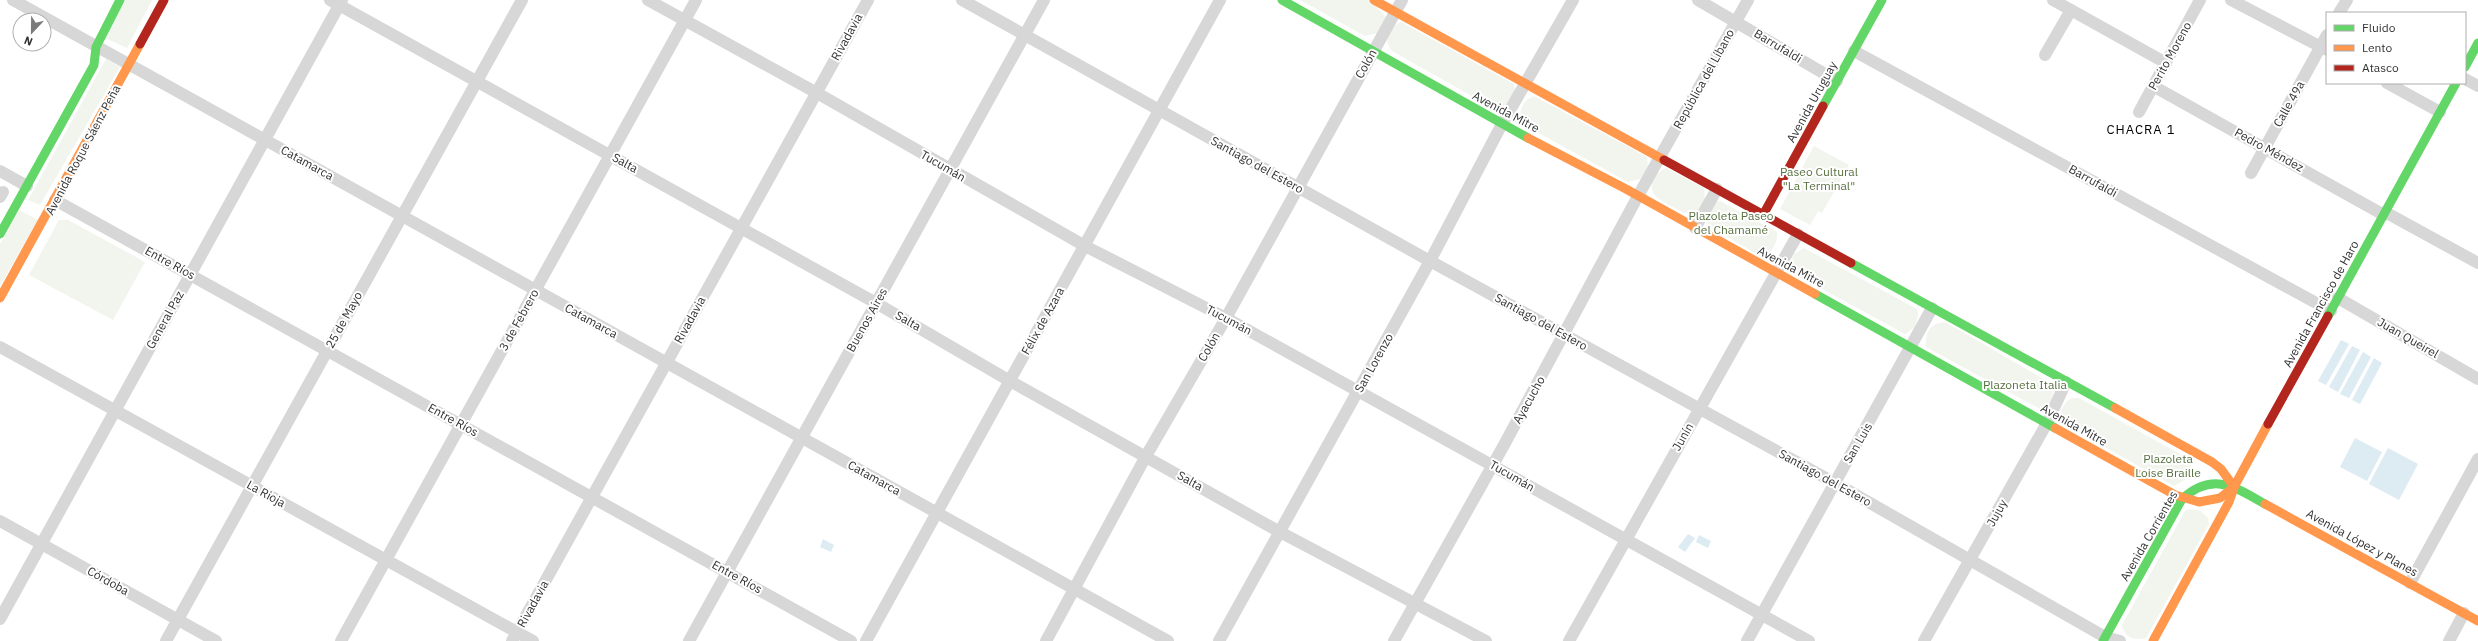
<svg xmlns="http://www.w3.org/2000/svg" width="2478" height="641" font-family="'IBM Plex Sans',sans-serif">
<style>
.green{fill:#f1f5ed}
.water{fill:#ddebf3}
.lines{fill:none;stroke-linecap:round;stroke-linejoin:round}
.street{stroke:#d7d7d7;stroke-width:12}
.fast{stroke:#63d668;stroke-width:9}
.slow{stroke:#ff974d;stroke-width:9}
.jam{stroke:#b3261e;stroke-width:9}
.labels{text-anchor:middle;stroke-width:4;stroke-linejoin:round;paint-order:stroke}
.street-label{font-size:12px;fill:#333;stroke:#fff}
.park-label{font-size:12px;fill:#56703f;stroke:#fff}
.neighbourhood-label{font-size:13px;letter-spacing:1px;fill:#000;stroke:#fff}
</style>
<rect width="100%" height="100%" fill="#fff"/>
<g class="green">
<path d="M125,0h27l-25,48 -22,-10z"/>
<path d="M1300,0h70l16,17 -1,6 -7,10 -13,3z"/>
<path d="M1401,22l113,62 1,6 -7,16 -13,3 -103,-58c-9,-11 -4,-23 9,-29z"/>
<path d="M106,59l14,8 -80,138 -12,-5z"/>
<path d="M1534,96l113,61 1,12 -8,10 -12,3 -104,-57c-7,-12 -3,-24 10,-29z"/>
<path d="M1814,146l35,19 -27,48 -4,-2 -8,14 -30,-16z"/>
<path d="M1666,168l38,20 1,12 -7,10 -13,3c-9,-5 -20,-9 -27,-15 -13,-10 -3,-26 8,-30z"/>
<path d="M1720,201l57,31c1,10 -5,21 -15,25l-55,-32 -1,-6 8,-16z"/>
<path d="M19,210l19,10 -38,66v-42z"/>
<path d="M59,220h9l77,42 -32,58 -84,-45z"/>
<path d="M1804,248l113,61 1,6 -3,12 -10,7 -114,-62 -1,-6 4,-12z"/>
<path d="M1945,322l107,62 2,6 -4,12 -10,7 -114,-62c-2,-14 5,-24 19,-25z"/>
<path d="M2072,398h7l108,60 4,8 -5,13 -12,7 -113,-64c-2,-10 2,-19 11,-24z"/>
<path d="M2190,509l11,2 7,7 1,6 -63,114c-12,3 -21,0 -24,-13l63,-114z"/>
</g>
<g class="water">
<path d="M2341,340l8,4 -23,41 -8,-4z"/>
<path d="M2352,346l8,4 -22,42 -9,-5z"/>
<path d="M2363,352l8,5 -22,41 -9,-4z"/>
<path d="M2374,358l8,5 -22,41 -8,-4z"/>
<path d="M2355,438l27,14 -15,29 -27,-14z"/>
<path d="M2388,448l30,16 -19,36 -30,-16z"/>
<path d="M1688,534l7,4 -10,14 -7,-5z"/>
<path d="M1699,535l12,6 -3,7 -12,-6z"/>
<path d="M823,539l11,6 -3,7 -11,-5z"/>
</g>
<g class="lines">
<g class="street">
<path d="M13,0l1155,641"/>
<path d="M330,0l546,303 134,78 270,151 206,109"/>
<path d="M648,0l169,93 268,153 141,72 583,323"/>
<path d="M962,0l468,261 405,222 270,154 15,4"/>
<path d="M1698,0l139,81"/>
<path d="M2053,0l113,63"/>
<path d="M2231,0l96,50"/>
<path d="M2339,13l8,-13"/>
<path d="M1854,51l477,260"/>
<path d="M2045,55l26,-45"/>
<path d="M2465,79l13,7"/>
<path d="M2387,83l53,29"/>
<path d="M2153,86l231,129"/>
<path d="M2139,112l61,-112"/>
<path d="M0,171l27,15"/>
<path d="M2251,173l76,-138"/>
<path d="M0,197l3,-5"/>
<path d="M55,200l796,441"/>
<path d="M2385,212l93,51"/>
<path d="M1695,228l22,-39"/>
<path d="M2338,298l140,81"/>
<path d="M0,347l533,294"/>
<path d="M0,521l216,120"/>
<path d="M2410,583l68,-124"/>
<path d="M0,619l342,-619"/>
<path d="M166,641l356,-641"/>
<path d="M341,641l355,-641"/>
<path d="M512,641l356,-641"/>
<path d="M689,641l355,-641"/>
<path d="M866,641l354,-641"/>
<path d="M1046,641l100,-185 80,-138 176,-318"/>
<path d="M1219,641l211,-380 72,-137 71,-124"/>
<path d="M1394,641l110,-196 134,-249 110,-196"/>
<path d="M1569,641l229,-407"/>
<path d="M1747,641l185,-333"/>
<path d="M1924,641l123,-218 19,-41"/>
<path d="M2449,641l15,-28"/>
</g>
<g class="fast">
<path d="M1282,0l246,138"/>
<path d="M2465,67l13,-24"/>
<path d="M1823,106l59,-106"/>
<path d="M0,234l94,-169 2,-18 24,-47"/>
<path d="M1851,263l264,145"/>
<path d="M1815,294l240,134"/>
<path d="M2328,316l128,-233"/>
<path d="M2103,641l79,-142c31,-28 53,-12 83,5"/>
</g>
<g class="slow">
<path d="M1374,0l290,160"/>
<path d="M1528,138l98,51 189,105"/>
<path d="M0,298l140,-254"/>
<path d="M2115,408l97,54 9,7 13,18"/>
<path d="M2055,428l120,67 24,7 21,-4 14,-11 34,-63"/>
<path d="M2265,504l213,117"/>
<path d="M2153,641l76,-139 5,-14"/>
</g>
<g class="jam">
<path d="M140,44l24,-44"/>
<path d="M1664,160l187,103"/>
<path d="M1763,215l60,-109"/>
<path d="M2268,424l60,-108"/>
</g>
</g>
<g class="labels">
<g class="street-label">
<text transform="translate(847 37) rotate(-61)" y="4">Rivadavia</text>
<text transform="translate(1778 46) rotate(31)" y="4">Barrufaldi</text>
<text transform="translate(2170 56) rotate(-61)" y="4">Perito Moreno</text>
<text transform="translate(1366 64) rotate(-61)" y="4">Colón</text>
<text transform="translate(1704 79) rotate(-61)" y="4">República del Líbano</text>
<text transform="translate(1812 102) rotate(-61)" y="4">Avenida Uruguay</text>
<text transform="translate(2289 104) rotate(-61)" y="4">Calle 49a</text>
<text transform="translate(1506 112) rotate(28)" y="4">Avenida Mitre</text>
<text transform="translate(83 150) rotate(-62)" y="4">Avenida Roque Sáenz Peña</text>
<text transform="translate(2269 150) rotate(29)" y="4">Pedro Méndez</text>
<text transform="translate(307 163) rotate(29)" y="4">Catamarca</text>
<text transform="translate(625 163) rotate(29)" y="4">Salta</text>
<text transform="translate(1257 165) rotate(29)" y="4">Santiago del Estero</text>
<text transform="translate(943 166) rotate(30)" y="4">Tucumán</text>
<text transform="translate(2093 181) rotate(29)" y="4">Barrufaldi</text>
<text transform="translate(170 263) rotate(29)" y="4">Entre Ríos</text>
<text transform="translate(1791 267) rotate(28)" y="4">Avenida Mitre</text>
<text transform="translate(2321 304) rotate(-61)" y="4">Avenida Francisco de Haro</text>
<text transform="translate(165 320) rotate(-61)" y="4">General Paz</text>
<text transform="translate(344 320) rotate(-61)" y="4">25 de Mayo</text>
<text transform="translate(519 320) rotate(-61)" y="4">3 de Febrero</text>
<text transform="translate(690 320) rotate(-61)" y="4">Rivadavia</text>
<text transform="translate(867 320) rotate(-61)" y="4">Buenos Aires</text>
<text transform="translate(1229 320) rotate(28)" y="4">Tucumán</text>
<text transform="translate(591 321) rotate(29)" y="4">Catamarca</text>
<text transform="translate(908 321) rotate(30)" y="4">Salta</text>
<text transform="translate(1043 321) rotate(-61)" y="4">Félix de Azara</text>
<text transform="translate(1541 322) rotate(29)" y="4">Santiago del Estero</text>
<text transform="translate(2408 338) rotate(30)" y="4">Juan Queirel</text>
<text transform="translate(1209 347) rotate(-60)" y="4">Colón</text>
<text transform="translate(1374 363) rotate(-61)" y="4">San Lorenzo</text>
<text transform="translate(1529 400) rotate(-61)" y="4">Ayacucho</text>
<text transform="translate(453 420) rotate(29)" y="4">Entre Ríos</text>
<text transform="translate(2074 425) rotate(29)" y="4">Avenida Mitre</text>
<text transform="translate(1683 437) rotate(-60)" y="4">Junín</text>
<text transform="translate(1858 443) rotate(-60)" y="4">San Luis</text>
<text transform="translate(1512 476) rotate(30)" y="4">Tucumán</text>
<text transform="translate(874 478) rotate(29)" y="4">Catamarca</text>
<text transform="translate(1825 478) rotate(29)" y="4">Santiago del Estero</text>
<text transform="translate(1190 481) rotate(30)" y="4">Salta</text>
<text transform="translate(266 494) rotate(29)" y="4">La Rioja</text>
<text transform="translate(1997 513) rotate(-61)" y="4">Jujuy</text>
<text transform="translate(2149 536) rotate(-60)" y="4">Avenida Corrientes</text>
<text transform="translate(2362 543) rotate(29)" y="4">Avenida López y Planes</text>
<text transform="translate(737 577) rotate(29)" y="4">Entre Ríos</text>
<text transform="translate(108 581) rotate(29)" y="4">Córdoba</text>
<text transform="translate(533 604) rotate(-61)" y="4">Rivadavia</text>
</g>
<g class="park-label">
<text x="1819" y="176">Paseo Cultural<tspan x="1819" dy="14">"La Terminal"</tspan></text>
<text x="1731" y="220">Plazoleta Paseo<tspan x="1731" dy="14">del Chamamé</tspan></text>
<text x="2025" y="389">Plazoneta Italia</text>
<text x="2168" y="463">Plazoleta<tspan x="2168" dy="14">Loise Braille</tspan></text>
</g>
<g class="neighbourhood-label">
<text x="2141" y="134">CHACRA 1</text>
</g>
</g>
<rect x="2326" y="12" width="140" height="72" fill="#ffffff" stroke="#adadad"/>
<rect x="2334" y="25" width="20" height="6" fill="#63d668" stroke="#adadad"/>
<text x="2362" y="32" font-size="12" fill="#333333">Fluido</text>
<rect x="2334" y="45" width="20" height="6" fill="#ff974d" stroke="#adadad"/>
<text x="2362" y="52" font-size="12" fill="#333333">Lento</text>
<rect x="2334" y="65" width="20" height="6" fill="#b3261e" stroke="#adadad"/>
<text x="2362" y="72" font-size="12" fill="#333333">Atasco</text>
<g transform="translate(32 32) rotate(202)"><circle r="19" fill="#ffffff" stroke="#adadad"/>
<path d="M0-3L7 15L0 10L-7 15Z" fill="#7a7a7a"/>
<text y="-6" font-size="11" font-weight="bold" text-anchor="middle" fill="#333333">N</text>
</g>
</svg>
